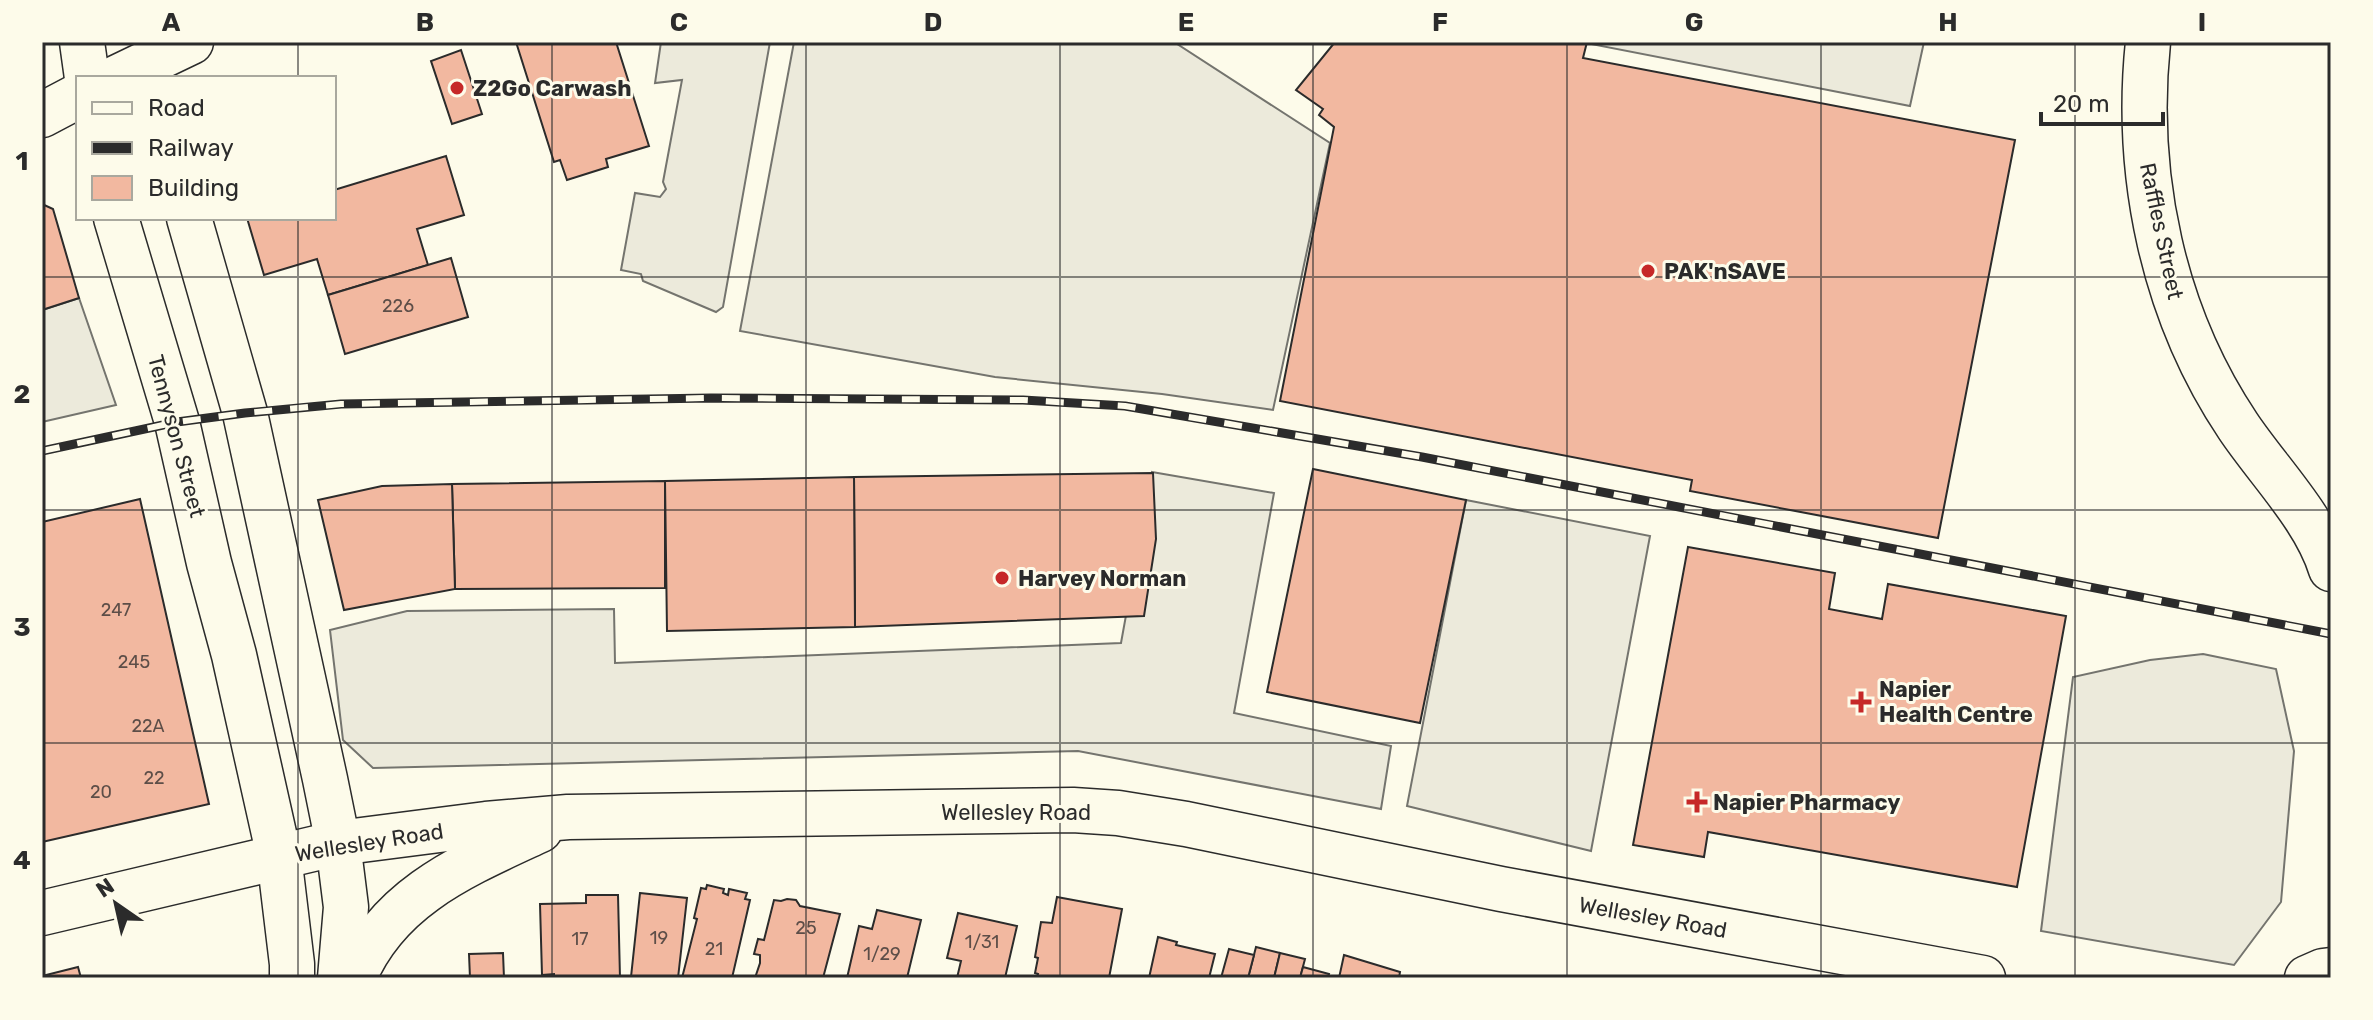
<svg xmlns="http://www.w3.org/2000/svg" width="2373" height="1020" font-family="Rubik,sans-serif">
<style>
.parking{fill:#eceadb;stroke:#74746e;stroke-width:2}
.building{fill:#f2b8a0;stroke:#2b2b2b;stroke-width:2}
.lines{fill:none;stroke-linecap:round;stroke-linejoin:round}
.minor-casing{stroke:#2b2b2b;stroke-width:47}
.major-casing{stroke:#2b2b2b;stroke-width:47}
.minor{stroke:#fdfbea;stroke-width:44}
.major{stroke:#fdfbea;stroke-width:44}
.rail-casing{stroke:#2b2b2b;stroke-width:9}
.rail{stroke:#fdfbea;stroke-width:6;stroke-dasharray:18;stroke-linecap:butt}
.grid{fill:none;stroke:#2b2b2b;stroke-width:2;stroke-opacity:0.55}
.poi-dot{fill:#c62828;stroke:#fdfbea;stroke-width:3}
.labels{text-anchor:middle;stroke-width:6;stroke-linejoin:round;paint-order:stroke}
.number-label{font-size:18px;fill:#5d4e48}
.poi-label{font-size:22px;font-weight:bold;fill:#2b2b2b;stroke:#fdfbea;text-anchor:start}
.street-label{font-size:22px;fill:#2b2b2b;stroke:#fdfbea}
.neatline{fill:none;stroke:#2b2b2b;stroke-width:3}
.grid-label{font-size:26px;text-anchor:middle;font-weight:bold;fill:#2b2b2b}
</style>
<rect width="100%" height="100%" fill="#fdfbea"/>
<g class="parking">
<path d="M661,42h109l-47,265 -7,5 -73,-31 -2,-7 -20,-4 14,-77 25,4 6,-8 -3,-7 19,-102 -27,3z"/>
<path d="M794,42h380l156,101 -57,267 -111,-16 -167,-17 -255,-46z"/>
<path d="M1591,42h333l-14,64 -319,-62z"/>
<path d="M79,298l37,107 -74,17v-112z"/>
<path d="M1152,472l122,21 -40,220 157,33 -10,63 -303,-58 -705,17 -30,-28 -13,-110 77,-19 207,-2 1,54 506,-20z"/>
<path d="M1466,500l184,36 -59,315 -184,-45z"/>
<path d="M2203,654l73,15 18,82 -13,151 -47,63 -193,-34 32,-254 77,-17z"/>
</g>
<g class="building">
<path d="M516,42h100l33,104 -43,13 2,8 -41,13 -7,-20 -6,2z"/>
<path d="M1335,42h252l-4,16 432,82 -77,398 -248,-47 2,-11 -412,-79 54,-274 -15,-12 4,-6 -27,-19z"/>
<path d="M461,50l21,64 -30,10 -21,-63z"/>
<path d="M446,156l18,59 -47,14 11,36 -100,30 -11,-36 -53,16 -17,-57h87v-28z"/>
<path d="M42,204l11,5 26,89 -37,12z"/>
<path d="M451,258l17,59 -123,37 -17,-59z"/>
<path d="M1313,469l153,31 -46,223 -153,-31z"/>
<path d="M1153,473l3,66 -12,77 -289,11 -1,-150z"/>
<path d="M854,477l1,150 -188,4 -2,-150z"/>
<path d="M665,481v107l-210,1 -3,-105z"/>
<path d="M452,484l3,105 -111,21 -26,-110 64,-14z"/>
<path d="M140,499l69,305 -167,38v-320z"/>
<path d="M1688,547l147,26 -6,36 53,10 6,-35 178,32 -49,271 -309,-55 -4,25 -71,-12z"/>
<path d="M707,885l17,4 -1,4 5,2 1,-6 18,4 -2,6 5,1 -18,78h-50l15,-59 -3,-1 7,-30 5,1z"/>
<path d="M640,893l47,5 -9,80 -47,-1z"/>
<path d="M586,895h32l2,83h-66v-4l-12,1 -2,-71 46,-1z"/>
<path d="M1057,897l65,12 -13,69h-72l1,-4 -3,-1 3,-15 -3,-1 6,-35 11,1z"/>
<path d="M787,899l9,1 4,6 40,8 -17,64h-68l5,-15v-8l-6,-1 4,-15 6,1 10,-40 7,1z"/>
<path d="M877,910l44,10 -14,58h-60l12,-52 13,3z"/>
<path d="M958,913l59,13 -12,52h-48l4,-17 -14,-3z"/>
<path d="M1158,937l19,5 -1,3 39,9 -6,24h-60z"/>
<path d="M1256,947l24,6 -6,25h-26z"/>
<path d="M1229,949l25,6 -6,23h-27z"/>
<path d="M503,953l1,25h-34l-1,-24z"/>
<path d="M1280,953l25,6 -5,19h-26z"/>
<path d="M1344,955l56,17 -1,6h-60z"/>
<path d="M78,967l3,11h-39v-2z"/>
<path d="M1303,967l26,7 -1,4h-28z"/>
</g>
<g class="lines">
<g class="minor-casing">
<path id="minor" d="M42,913l296,-70"/>
</g>
<g class="major-casing">
<g id="major">
<path d="M82,42l5,36"/>
<path d="M2148,42c-14,134 15,272 90,384 30,45 77,91 93,143"/>
<path d="M116,78l75,-36"/>
<path d="M42,115l36,-19"/>
<path d="M116,218l61,204 32,141 25,92 45,201 13,108v14"/>
<path d="M189,218l56,195 80,366 13,64 8,64 -6,71"/>
<path d="M338,843l148,-19 82,-7 505,-7 45,3 68,11 315,65 482,89"/>
<path d="M354,978c34,-82 111,-113 186,-148"/>
<path d="M2307,978l16,-7 8,-1"/>
</g>
</g>
<use href="#minor" class="minor"/>
<use href="#major" class="major"/>
<g class="rail-casing">
<path id="rail" d="M42,451l135,-29 68,-9 96,-9 370,-6 312,2 102,6 297,51 909,177"/>
</g>
<use href="#rail" class="rail"/>
</g>
<path class="grid" d="M298,42v36M552,42v936M806,42v936M1060,42v936M1313,42v936M1567,42v936M1821,42v936M2075,42v936M298,218v760M42,277h2289M42,510h2289M42,743h2289"/>
<g class="poi-dot">
<circle cx="457" cy="88" r="8"/>
<circle cx="1648" cy="271" r="8"/>
<circle cx="1002" cy="578" r="8"/>
<path d="M1857 690h8v8h8v8h-8v8h-8v-8h-8v-8h8z"/>
<path d="M1693 790h8v8h8v8h-8v8h-8v-8h-8v-8h8z"/>
</g>
<g class="labels">
<g class="number-label">
<text x="398" y="312">226</text>
<text x="116" y="616">247</text>
<text x="134" y="668">245</text>
<text x="148" y="732">22A</text>
<text x="154" y="784">22</text>
<text x="101" y="798">20</text>
<text x="806" y="934">25</text>
<text x="659" y="944">19</text>
<text x="580" y="945">17</text>
<text x="982" y="948">1/31</text>
<text x="714" y="955">21</text>
<text x="882" y="960">1/29</text>
</g>
<g class="poi-label">
<text x="473" y="96">Z2Go Carwash</text>
<text x="1664" y="279">PAK'nSAVE</text>
<text x="1018" y="586">Harvey Norman</text>
<text x="1879" y="697">Napier<tspan x="1879" dy="25">Health Centre</tspan></text>
<text x="1713" y="810">Napier Pharmacy</text>
</g>
<g class="street-label">
<text transform="translate(2162 231) rotate(78)" y="8">Raffles Street</text>
<text transform="translate(177 436) rotate(75)" y="8">Tennyson Street</text>
<text x="1016" y="820">Wellesley Road</text>
<text transform="translate(369 842) rotate(-9)" y="8">Wellesley Road</text>
<text transform="translate(1653 917) rotate(10)" y="8">Wellesley Road</text>
</g>
</g>
<rect width="2373" height="1020" fill="none" stroke="#fdfbea" stroke-width="88"/>
<rect x="76" y="76" width="260" height="144" fill="#fdfbea" stroke="#a9a89e" stroke-width="2"/>
<rect x="92" y="102" width="40" height="12" fill="#fdfbea" stroke="#a9a89e" stroke-width="2"/>
<text x="148" y="116" font-size="24" fill="#2b2b2b">Road</text>
<rect x="92" y="142" width="40" height="12" fill="#2b2b2b" stroke="#a9a89e" stroke-width="2"/>
<text x="148" y="156" font-size="24" fill="#2b2b2b">Railway</text>
<rect x="92" y="176" width="40" height="24" fill="#f2b8a0" stroke="#a9a89e" stroke-width="2"/>
<text x="148" y="196" font-size="24" fill="#2b2b2b">Building</text>
<g transform="translate(116 904) rotate(326)" stroke="#fdfbea" stroke-width="6" paint-order="stroke">
<path d="M0-6L14 30L0 20L-14 30Z" fill="#2b2b2b"/>
<text y="-12" font-size="22" font-weight="bold" text-anchor="middle" fill="#2b2b2b">N</text>
</g>
<path d="M2041 112v12h122v-12" fill="none" stroke="#2b2b2b" stroke-width="4"/>
<text x="2053" y="112" font-size="24" fill="#2b2b2b" stroke="#fdfbea" stroke-width="6" paint-order="stroke">20 m</text>
<rect x="44" y="44" width="2285" height="932" class="neatline"/>
<g class="grid-label">
<text x="171" y="31">A</text>
<text x="425" y="31">B</text>
<text x="679" y="31">C</text>
<text x="933" y="31">D</text>
<text x="1186" y="31">E</text>
<text x="1440" y="31">F</text>
<text x="1694" y="31">G</text>
<text x="1948" y="31">H</text>
<text x="2202" y="31">I</text>
<text x="22" y="170">1</text>
<text x="22" y="403">2</text>
<text x="22" y="636">3</text>
<text x="22" y="869">4</text>
</g>
</svg>
